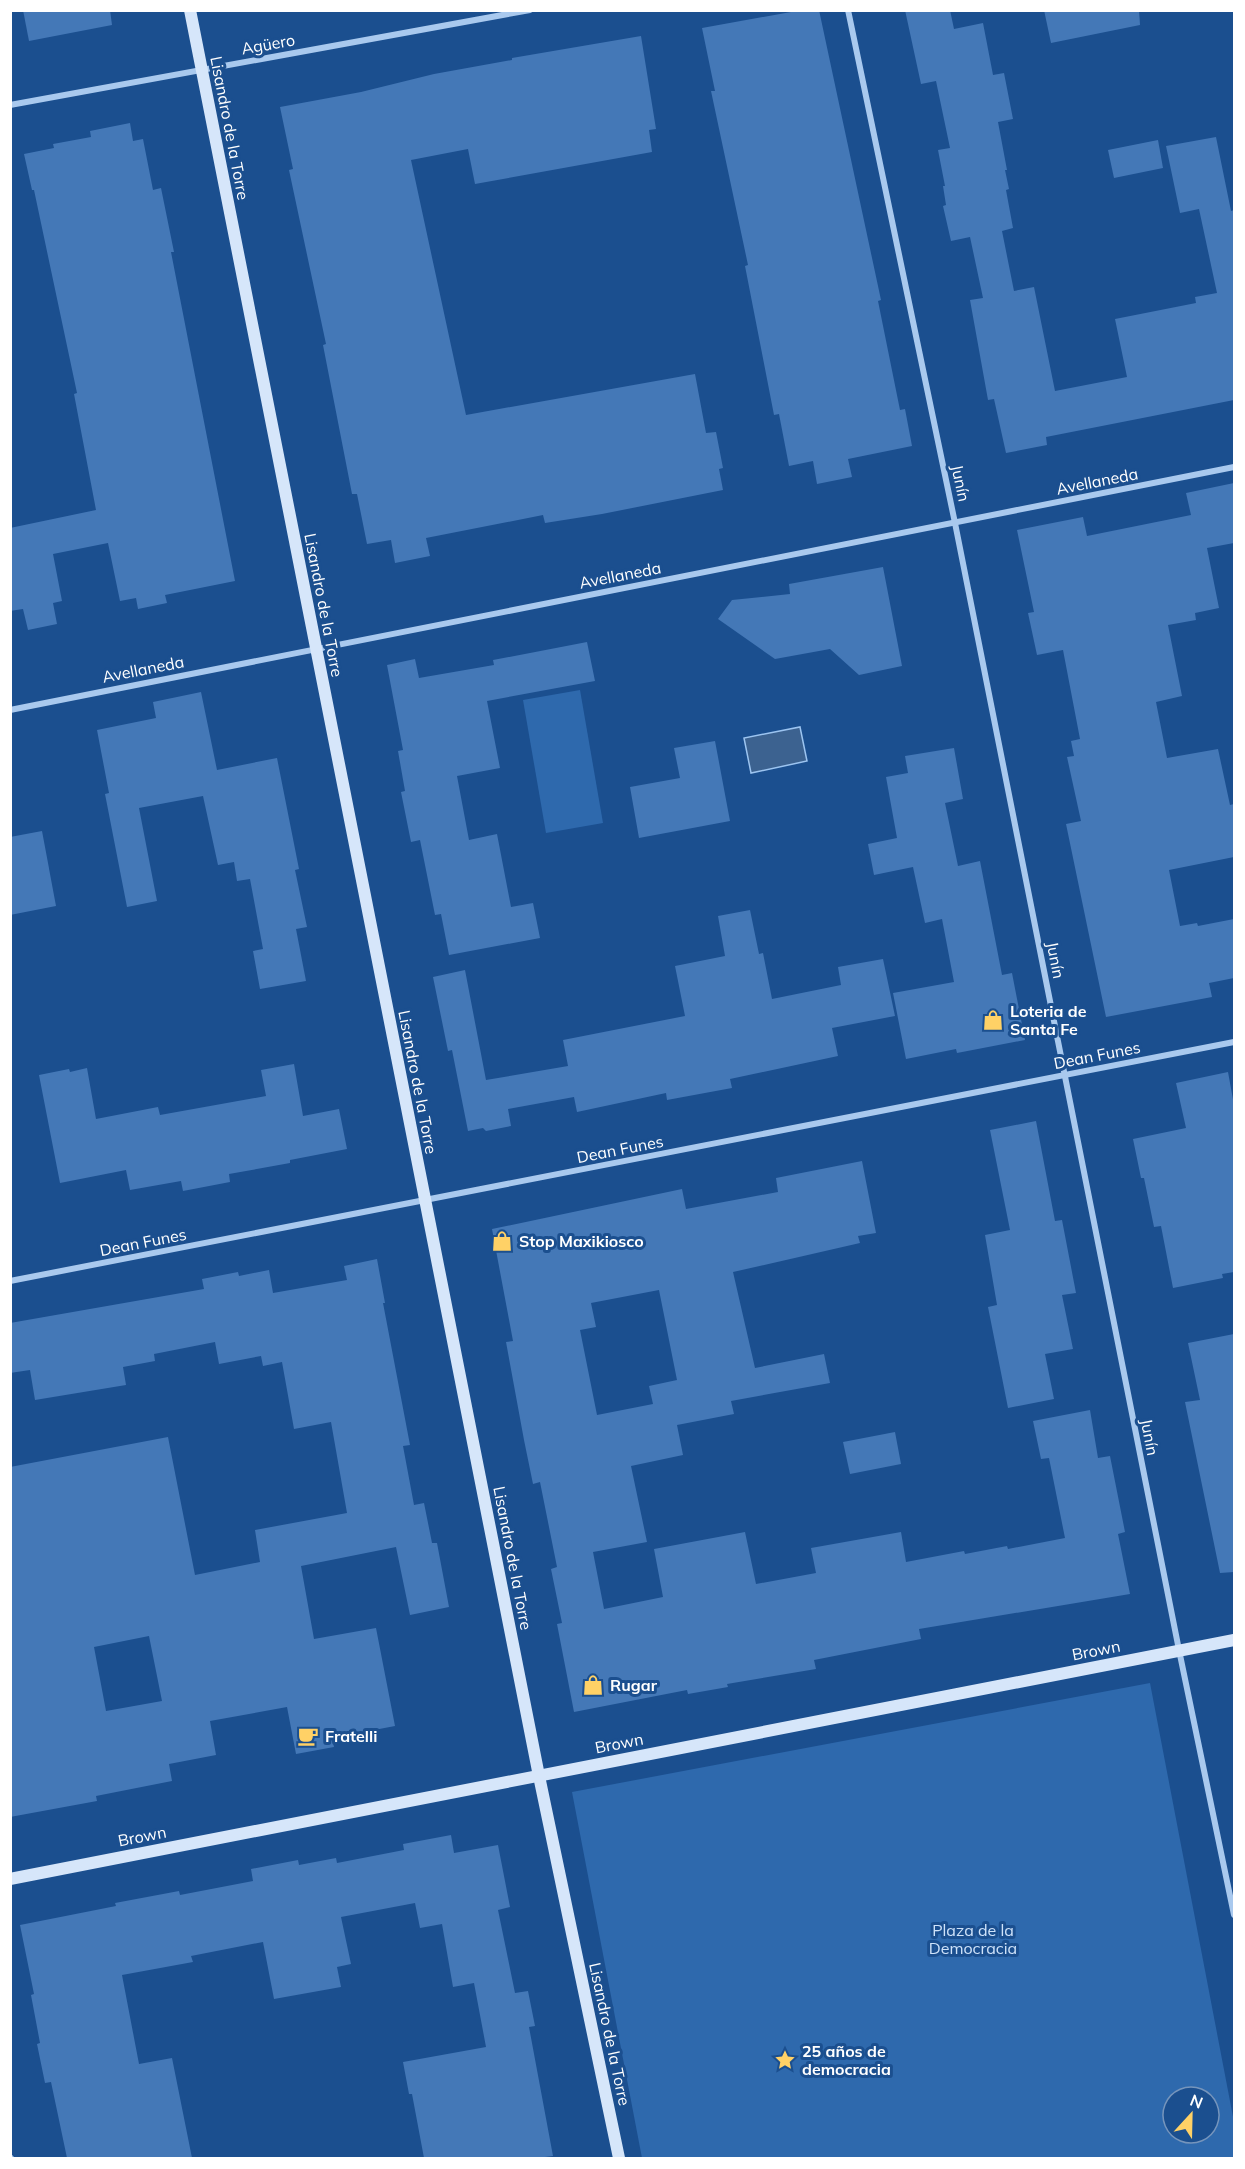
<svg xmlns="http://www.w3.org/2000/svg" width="1245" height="2169" font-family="Mulish,sans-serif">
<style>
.green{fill:#2e69ad;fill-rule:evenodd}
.water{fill:#3c6290;stroke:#9cc4f0;stroke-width:1.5}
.building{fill:#4478b7;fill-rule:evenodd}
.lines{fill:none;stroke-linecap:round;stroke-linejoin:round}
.street{stroke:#a9c9ee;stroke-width:6}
.secondary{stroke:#d6e6fa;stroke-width:12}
.labels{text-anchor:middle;stroke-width:6;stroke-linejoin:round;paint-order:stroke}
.street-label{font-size:16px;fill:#fff;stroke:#1b4f8f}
.poi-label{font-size:16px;font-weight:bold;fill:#fff;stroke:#1b4f8f;text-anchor:start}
.park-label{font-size:16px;fill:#cfe3fa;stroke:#1b4f8f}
</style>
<rect width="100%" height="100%" fill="#1b4f8f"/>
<g class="green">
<path d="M580,690l23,133 -57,10 -23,-133z"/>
<path d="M1150,1683l84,439v36h-592l-70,-366zM1173,2097h36v36h-36z"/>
</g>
<path class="water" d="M800,727l7,34 -56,12 -7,-35z"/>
<g class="building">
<path d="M23,10h87l2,15 -83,16z"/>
<path d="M802,10h17l62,290 -3,1 22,109 5,-1 7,37 -64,13 4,18 -35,7 -4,-23 -24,5 -10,-52 -5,1 -29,-149 3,-1 -37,-174h4l-13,-63z"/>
<path d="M905,10h45l4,19 29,-6 10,52 11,-2 9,46 -15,3 9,48h-2l4,19 -3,1 7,38 -11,3 12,60 20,-4 21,104 72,-14 -12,-58 81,-16 -1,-6 22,-4 -18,-84 -19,4 -14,-67 50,-9 15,74 3,-1v190l-188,37 1,8 -41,8 -12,-54 -6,1 -18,-100 13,-2 -13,-61 -19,4 -8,-35 3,-1 -3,-19h2l-7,-36 12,-2 -14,-67 -15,3z"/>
<path d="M1044,10h95l1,15 -89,18z"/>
<path d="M641,36l15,93 -7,1 3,22 -177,32 -7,-35 -57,11 55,255 229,-41 11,59 10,-1 7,36 -4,1 4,21 -121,24 -57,9 -2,-8 -117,23 4,18 -35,7 -4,-23 -24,4 -10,-50h-5l-29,-149 3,-1 -37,-174 4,-1 -13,-62 81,-15 73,-18 78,-14v-2z"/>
<path d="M130,123l3,18 10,-2 10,51 8,-2 13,64h-3l64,329 -70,14 2,8 -29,6 -2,-11 -16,3 -12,-58 -55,11 9,47 -9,2 4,21 -29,6 -5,-21 -13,2v-83l86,-18 -22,-116 3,-1 -43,-203h-2l-8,-36 30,-6 -1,-4 38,-7 -1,-6z"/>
<path d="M1158,140l5,28 -49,10 -6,-28z"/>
<path d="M1234,483v60l-27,5 12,60 -24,5 1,7 -28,5 14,71 -26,6 11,56 51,-9 12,56 4,-1v53l-65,13 11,56 17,-3 1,3 36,-7v59l-25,5 3,14 -106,20 -40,-193 15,-3 -14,-64 7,-1 -3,-15 9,-2 -17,-89 -26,5 -9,-42 6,-1 -17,-82 66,-13 4,19 104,-21 -5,-22z"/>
<path d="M883,567l19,99 -43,9 -29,-26 -55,10 -57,-40 14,-19 58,-6 -1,-10z"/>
<path d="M587,642l8,39 -108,20 13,67 -43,8 12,64 28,-6 14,73 22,-4 7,35 -91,17 -8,-41 -6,1 -15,-75 -9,2 -10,-50 4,-1 -7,-40 5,-1 -16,-85 28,-6 4,19 75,-13 -1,-5z"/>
<path d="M201,692l16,78 60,-12 22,111 -4,1 12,57 -11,2 10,52 -46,8 -7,-38 10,-2 -13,-70 -13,2 -3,-19 -16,3 -15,-69 -64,12 18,93 -30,6 -22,-113 4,-1 -12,-63 59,-12 -3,-16z"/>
<path d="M715,741l15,80 -91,17 -9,-51 50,-9 -6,-30z"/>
<path d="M954,748l9,51 -18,4 13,63 22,-5 22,114 10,-2 13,67 -68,13 -1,-4 -50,10 -13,-66 61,-11 -12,-63 -17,4 -12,-56 -39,8 -6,-31 29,-6 -11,-61 22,-4 -3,-17z"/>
<path d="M42,831l14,75 -46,9v-78z"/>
<path d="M750,910l9,44 4,-1 9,46 69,-14 -3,-18 45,-8 12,57 -63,12 6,28 -108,23 2,9 -65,12 -1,-7 -89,19 -3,-15 -66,12 3,17 -25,5 -3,-3 -15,3 -16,-81 -4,1 -15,-74 32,-7 21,110 82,-14 -5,-26 122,-24 -10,-50 50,-10 -7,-40z"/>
<path d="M294,1064l9,52 36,-7 8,40 -57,11v3l-61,11 1,8 -47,9 -2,-10 -51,9 -4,-20 -66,13 -21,-108 30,-6 1,3 17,-4 9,51 62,-12 2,8 106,-19 -5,-26z"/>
<path d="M1228,1072l6,33v167l-12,2 1,4 -50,10 -12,-62 -7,1 -10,-49h-3l-8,-39 53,-11 -10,-45z"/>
<path d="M1036,1121l19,100 7,-1 14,73 -14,2 11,54 -28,5 9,45 -46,9 -20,-101 9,-2 -12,-70 25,-5 -20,-100z"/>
<path d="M862,1161l14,72 -18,3 2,7 -127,29 22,96 69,-14 6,29 -99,18 3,13 -57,11 6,30 -52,11 16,76 -54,10 11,57 59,-12 -9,-48 91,-17 11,52 60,-11 -5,-25 90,-16 5,30 58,-11 1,3 42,-8 1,3 57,-11 -16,-80 -8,1 -8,-38 57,-11 8,48 12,-2 15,76 -7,2 12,60 -211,35 2,10 -107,21 2,9 -89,15 1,3 -40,7 -1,-4 -113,22 -17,-88 5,-1 -11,-54 6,-2 -17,-85 -7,2 -9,-44 -18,-98 7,-1 -21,-112 190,-40 4,20 92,-17 -2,-14zM659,1290l18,90 -28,6 4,18 -56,11 -17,-85 16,-3 -5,-24z"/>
<path d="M377,1259l8,44h-2l27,142 -7,1 11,59 10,-2 8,40h5l12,64 -39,8 -14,-68 -95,19 13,73 62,-11 19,98 -63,12 2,9 -38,7 -9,-47 -77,14 6,34 -47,9 3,17 -76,15 1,5 -87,16v-350l158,-30 27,138 65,-13 -5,-32 92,-17 -16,-91 -37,7 -12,-67 -19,4 -2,-10 -42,8 -4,-22 -61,12 1,7 -32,6 3,18 -91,15 -5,-30 -20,3v-50l194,-34 -2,-10 36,-7 1,4 30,-6 4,23 74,-13 -3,-14zM149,1636l13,65 -56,10 -12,-64z"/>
<path d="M1234,1334v238l-14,1 -35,-171 15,-2 -12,-57z"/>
<path d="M895,1432l6,32 -51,10 -7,-32z"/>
<path d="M451,1835l3,18 44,-8 12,62 -12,3 17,83 13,-2 7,35 -6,1 24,129 -16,2h-113l-12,-64h-3l-6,-32 83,-15 -12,-64 -21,4 -11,-63 -22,4 -5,-25 -74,14 10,47 -14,3 4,20 -67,12 -11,-57 -72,14 2,6 -71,13 17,89 33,-6 20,100h-125l-16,-76 -6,1 -8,-39 3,-1 -9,-48 3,-1 -14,-69 96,-19 -1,-3 64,-12 1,4 73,-14 -2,-12 47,-9 1,5 37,-7 1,5 67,-13 -1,-6z"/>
</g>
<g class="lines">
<g class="street">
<path d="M848,10l107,513 224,1127 55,265"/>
<path d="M10,105l520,-95"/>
<path d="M10,710l1224,-243"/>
<path d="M10,1281l1224,-239"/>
<path d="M10,2157l1,1"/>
</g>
<g class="secondary">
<path d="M190,10l349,1766 80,382"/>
<path d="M10,1879l1224,-239"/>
</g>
</g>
<defs>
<g id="shop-bare" transform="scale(1.62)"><path d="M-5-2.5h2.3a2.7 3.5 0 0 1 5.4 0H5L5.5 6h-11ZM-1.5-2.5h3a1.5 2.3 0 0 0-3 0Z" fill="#ffd166" stroke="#1b4f8f" stroke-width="2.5" paint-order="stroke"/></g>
<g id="cafe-bare" transform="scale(1.62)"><path d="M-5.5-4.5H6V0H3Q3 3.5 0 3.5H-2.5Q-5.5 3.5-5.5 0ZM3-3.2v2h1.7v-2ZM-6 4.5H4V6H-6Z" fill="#ffd166" stroke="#1b4f8f" stroke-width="2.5" paint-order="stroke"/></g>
<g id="sight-bare" transform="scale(1.62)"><path d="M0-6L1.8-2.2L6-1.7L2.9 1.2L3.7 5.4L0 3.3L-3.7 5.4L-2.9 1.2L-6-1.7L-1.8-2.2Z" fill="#ffd166" stroke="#1b4f8f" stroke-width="2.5" paint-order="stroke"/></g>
</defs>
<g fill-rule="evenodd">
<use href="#shop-bare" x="993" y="1020"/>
<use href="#shop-bare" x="502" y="1241"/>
<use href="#shop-bare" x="593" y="1685"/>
<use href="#cafe-bare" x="308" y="1736"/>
<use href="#sight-bare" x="785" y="2060"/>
</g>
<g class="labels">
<g class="street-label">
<text transform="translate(268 44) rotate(-10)" y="6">Agüero</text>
<text transform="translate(230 128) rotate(79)" y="6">Lisandro de la Torre</text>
<text transform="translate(1097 481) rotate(-11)" y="6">Avellaneda</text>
<text transform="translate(961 483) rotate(78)" y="6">Junín</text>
<text transform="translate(620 575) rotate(-11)" y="6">Avellaneda</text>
<text transform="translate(324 605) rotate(79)" y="6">Lisandro de la Torre</text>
<text transform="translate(143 669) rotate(-11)" y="6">Avellaneda</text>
<text transform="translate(1056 960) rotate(79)" y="6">Junín</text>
<text transform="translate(1097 1055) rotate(-11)" y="6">Dean Funes</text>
<text transform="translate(418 1082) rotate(79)" y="6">Lisandro de la Torre</text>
<text transform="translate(620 1149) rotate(-11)" y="6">Dean Funes</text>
<text transform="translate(143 1242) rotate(-11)" y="6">Dean Funes</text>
<text transform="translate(1150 1437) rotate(79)" y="6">Junín</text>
<text transform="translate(513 1558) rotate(79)" y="6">Lisandro de la Torre</text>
<text transform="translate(1096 1650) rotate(-11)" y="6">Brown</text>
<text transform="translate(619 1743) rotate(-11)" y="6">Brown</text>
<text transform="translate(142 1836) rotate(-11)" y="6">Brown</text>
<text transform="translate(610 2034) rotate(78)" y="6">Lisandro de la Torre</text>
</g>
<g class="poi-label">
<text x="1010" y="1017">Loteria de<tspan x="1010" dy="18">Santa Fe</tspan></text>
<text x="519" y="1247">Stop Maxikiosco</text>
<text x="610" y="1691">Rugar</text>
<text x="325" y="1742">Fratelli</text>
<text x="802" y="2057">25 años de<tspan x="802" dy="18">democracia</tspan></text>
</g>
<g class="park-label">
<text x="973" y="1936">Plaza de la<tspan x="973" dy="18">Democracia</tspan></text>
</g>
</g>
<rect width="1245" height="2169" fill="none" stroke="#ffffff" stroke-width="24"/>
<g transform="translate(1191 2115) rotate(22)"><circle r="28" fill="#1b4f8f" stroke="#7695bc" stroke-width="1.5"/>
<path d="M0-4.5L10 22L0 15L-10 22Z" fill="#ffd166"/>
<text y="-9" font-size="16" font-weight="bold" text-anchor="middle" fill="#ffffff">N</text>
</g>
</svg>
